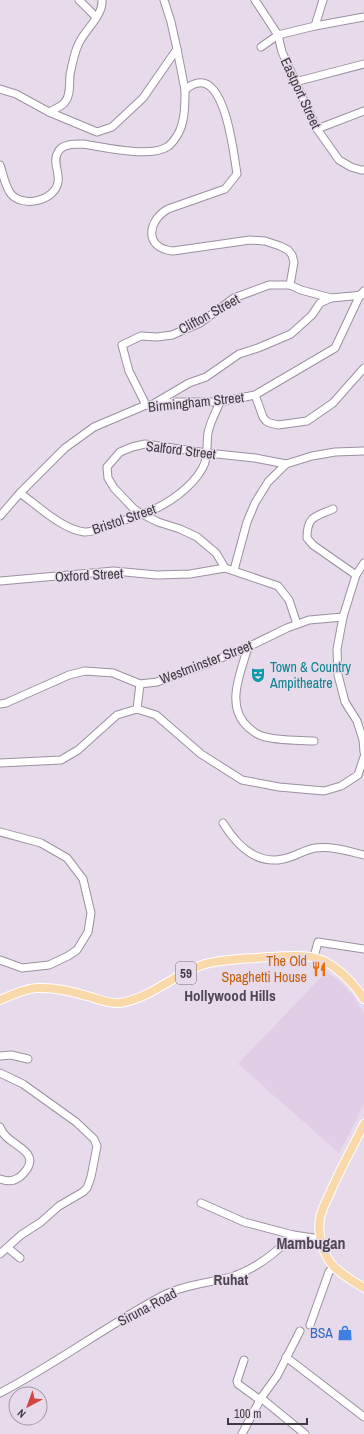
<svg xmlns="http://www.w3.org/2000/svg" width="364" height="1434" font-family="'Archivo Narrow',sans-serif">
<style>
.built{fill:#dfcee5}
.lines{fill:none;stroke-linecap:round;stroke-linejoin:round}
.minor-casing{stroke:#9c90a0;stroke-width:9}
.major-casing{stroke:#fff;stroke-width:10}
.minor{stroke:#fff;stroke-width:7}
.major{stroke:#f9d8aa;stroke-width:8}
.labels{text-anchor:middle;stroke-width:3;stroke-linejoin:round;paint-order:stroke}
.shield{fill:#e7daeb;stroke:#716a74;stroke-width:1}
.shield-label{font-size:13px;font-weight:bold;fill:#3f3a41}
.street-label{font-size:14px;fill:#3f3a41;stroke:#e7daeb}
.culture-label{font-size:14px;fill:#0d838f;stroke:#e7daeb;text-anchor:start}
.food-label{font-size:14px;fill:#c56008;stroke:#e7daeb;text-anchor:end}
.shop-label{font-size:14px;fill:#366cbe;stroke:#e7daeb;text-anchor:end}
.neighbourhood-label{font-size:15px;font-weight:bold;fill:#4f4553;stroke:#e7daeb}
.quarter-label{font-size:16px;font-weight:bold;fill:#4f4553;stroke:#e7daeb}
</style>
<rect width="100%" height="100%" fill="#e7daeb"/>
<path class="built" d="M326,972l12,8 14,14 12,20v91l-25,48 -101,-89z"/>
<g class="lines">
<g class="minor-casing">
<g id="minor">
<path d="M79,0l17,17"/>
<path d="M255,0l23,35 4,17 35,77 22,31 12,7 10,3h3"/>
<path d="M315,26l8,-26"/>
<path d="M261,47l17,-12 37,-9 49,-9"/>
<path d="M177,49l8,41"/>
<path d="M295,82l69,-18"/>
<path d="M0,89l16,5 33,18 48,20 15,-5 31,-29 34,-49 -6,-27 -7,-22"/>
<path d="M49,112c6,-3 12,-5 16,-10 6,-7 4,-18 5,-27 2,-10 4,-21 8,-30 6,-15 25,-28 24,-45"/>
<path d="M317,129l47,-18"/>
<path d="M0,165c3,9 5,21 11,29 12,14 44,7 47,-12 2,-10 -6,-20 0,-30 4,-8 16,-8 25,-8 20,3 67,14 84,3 5,-3 11,-12 13,-17 5,-12 5,-27 5,-40 4,-4 8,-6 13,-7 28,-5 36,73 39,91l-12,15 -57,20c-21,12 -24,39 5,42l77,-11 15,1 15,5 8,4 4,5 2,7 -4,23"/>
<path d="M255,395l8,22 3,4 4,2 8,2 29,-4 26,-18 31,-35"/>
<path d="M155,403l34,-20 17,-6 33,-23 19,-6 33,-14 21,-19 8,-12 11,-5"/>
<path d="M146,405l-17,-34 -7,-26 19,-9 16,1 15,-2 28,-12 34,-25 35,-13h21l11,5 30,8 32,-3"/>
<path d="M286,464l-31,-6 -48,-5 -62,-9 -13,3 -12,5 -13,15 1,11 6,10 20,21 8,5 16,8 22,7 17,8 19,16 9,15 53,18 11,14 8,24"/>
<path d="M20,493c18,13 42,36 64,39 9,1 24,-7 32,-9 11,-4 22,-7 32,-11 20,-8 43,-24 54,-43 7,-12 4,-23 6,-36 2,-11 8,-21 12,-31"/>
<path d="M333,509c-18,8 -26,7 -26,29l6,7 43,30"/>
<path d="M0,516l20,-23 45,-45 29,-21 52,-22 31,-3h43l35,-7 80,-47 25,-53 4,-4"/>
<path d="M364,563l-8,12 -13,42 -6,32 1,26 7,27 12,19 6,19 1,12"/>
<path d="M234,570l13,-48 8,-19 13,-21 18,-18 26,-8 23,-4 29,-1"/>
<path d="M0,581l114,-10 43,4 33,-1 35,-6"/>
<path d="M248,647c-7,25 -24,60 1,81 4,3 8,7 13,8 15,5 36,4 52,5"/>
<path d="M0,704l6,-1 63,-28 16,-4 28,2 27,11 17,-2 44,-16 47,-19 39,-19 22,-8 34,-3"/>
<path d="M137,709l3,-25"/>
<path d="M0,763l61,-3 17,-10 39,-35 20,-6 19,6 45,39 41,26 37,7 45,4 17,-5 17,-11 6,-18"/>
<path d="M223,823c13,21 33,42 60,36 11,-2 21,-9 32,-11 17,-2 33,3 49,7"/>
<path d="M0,832l41,11 26,15 16,21 8,34 -3,19 -11,18 -9,6 -19,9 -27,3 -22,-8"/>
<path d="M314,957l4,-15 46,7"/>
<path d="M0,1056l11,-1 17,4"/>
<path d="M0,1073l23,11 53,38 18,17 3,7 -6,31 -4,11 -4,4 -24,14 -18,16 -20,13 -21,19"/>
<path d="M0,1127c5,18 40,22 27,42 -3,4 -5,7 -9,9 -6,4 -11,3 -18,1"/>
<path d="M201,1203l43,19 49,13"/>
<path d="M8,1248l12,10"/>
<path d="M310,1325l19,-53 5,-6"/>
<path d="M286,1357l78,60"/>
<path d="M244,1360l-7,21 1,3 22,16"/>
<path d="M0,1393c56,-29 106,-67 162,-97 21,-11 46,-13 69,-19 25,-8 45,-24 62,-42l28,4"/>
<path d="M261,1398l44,36"/>
<path d="M242,1434l19,-36 16,-22 23,-45"/>
</g>
</g>
<g class="major-casing">
<g id="major">
<path d="M0,1000c9,-4 27,-12 37,-12 18,-1 36,4 54,9 9,3 20,7 29,6 31,-5 53,-28 82,-38 15,-5 39,-6 54,-7 18,-1 37,-4 55,-1 21,3 42,25 53,42"/>
<path d="M364,1124c-11,23 -24,45 -34,69 -4,8 -8,16 -10,25 -3,16 3,37 14,49 9,8 20,15 30,21"/>
</g>
</g>
<use href="#minor" class="minor"/>
<use href="#major" class="major"/>
</g>
<defs>
<g id="theatre-bare" transform="scale(1.2)"><path d="M-5-5.5Q0-4 5-5.5V0Q5 5 0 6Q-5 5-5 0ZM-3.3-2.5H-1v1.5H-3.3ZM1-2.5H3.3v1.5H1ZM-2.8 1Q0 5.5 2.8 1Z" fill="#0f9aa8" stroke="#e7daeb" stroke-width="2.5" paint-order="stroke"/></g>
<g id="restaurant-bare" transform="scale(1.2)"><path d="M-5-6h1v4h1v-4h1v4h1v-4h1v5L-1.5 .5V6h-2V.5L-5-1ZM5-6V6H3V1.5H1.5Q1.5-4 5-6Z" fill="#e8710a" stroke="#e7daeb" stroke-width="2.5" paint-order="stroke"/></g>
<g id="shop-bare" transform="scale(1.2)"><path d="M-5-2.5h2.3a2.7 3.5 0 0 1 5.4 0H5L5.5 6h-11ZM-1.5-2.5h3a1.5 2.3 0 0 0-3 0Z" fill="#3f7fe0" stroke="#e7daeb" stroke-width="2.5" paint-order="stroke"/></g>
</defs>
<g fill-rule="evenodd">
<use href="#theatre-bare" x="258" y="675"/>
<use href="#restaurant-bare" x="319" y="969"/>
<use href="#shop-bare" x="345" y="1333"/>
</g>
<g class="labels">
<rect class="shield" x="176" y="962" width="20" height="22" rx="3"/>
<g class="shield-label">
<text x="186" y="978">59</text>
</g>
<g class="street-label">
<text transform="translate(301 93) rotate(65)" y="5">Eastport Street</text>
<text transform="translate(209 314) rotate(-29)" y="5">Clifton Street</text>
<text transform="translate(196 402) rotate(-6)" y="5">Birmingham Street</text>
<text transform="translate(181 450) rotate(7)" y="5">Salford Street</text>
<text transform="translate(124 519) rotate(-19)" y="5">Bristol Street</text>
<text transform="translate(89 575) rotate(-3)" y="5">Oxford Street</text>
<text transform="translate(206 662) rotate(-21)" y="5">Westminster Street</text>
<text transform="translate(147 1307) rotate(-28)" y="5">Siruna Road</text>
</g>
<g class="culture-label">
<text x="270" y="672">Town &amp; Country<tspan x="270" dy="16">Ampitheatre</tspan></text>
</g>
<g class="food-label">
<text x="307" y="966">The Old<tspan x="307" dy="16">Spaghetti House</tspan></text>
</g>
<g class="shop-label">
<text x="333" y="1338">BSA</text>
</g>
<g class="neighbourhood-label">
<text x="230" y="1001">Hollywood Hills</text>
<text x="231" y="1285">Ruhat</text>
</g>
<g class="quarter-label">
<text x="311" y="1249">Mambugan</text>
</g>
</g>
<g transform="translate(28 1406) rotate(221)"><circle r="19" fill="#e7daeb" stroke="#a49aa7"/>
<path d="M0-3L7 15L0 10L-7 15Z" fill="#d34540"/>
<text y="-6" font-size="11" font-weight="bold" text-anchor="middle" fill="#3f3a41">N</text>
</g>
<path d="M228 1418v6h79v-6" fill="none" stroke="#3f3a41" stroke-width="2"/>
<text x="234" y="1418" font-size="12" fill="#3f3a41" stroke="#e7daeb" stroke-width="3" paint-order="stroke">100 m</text>
</svg>
